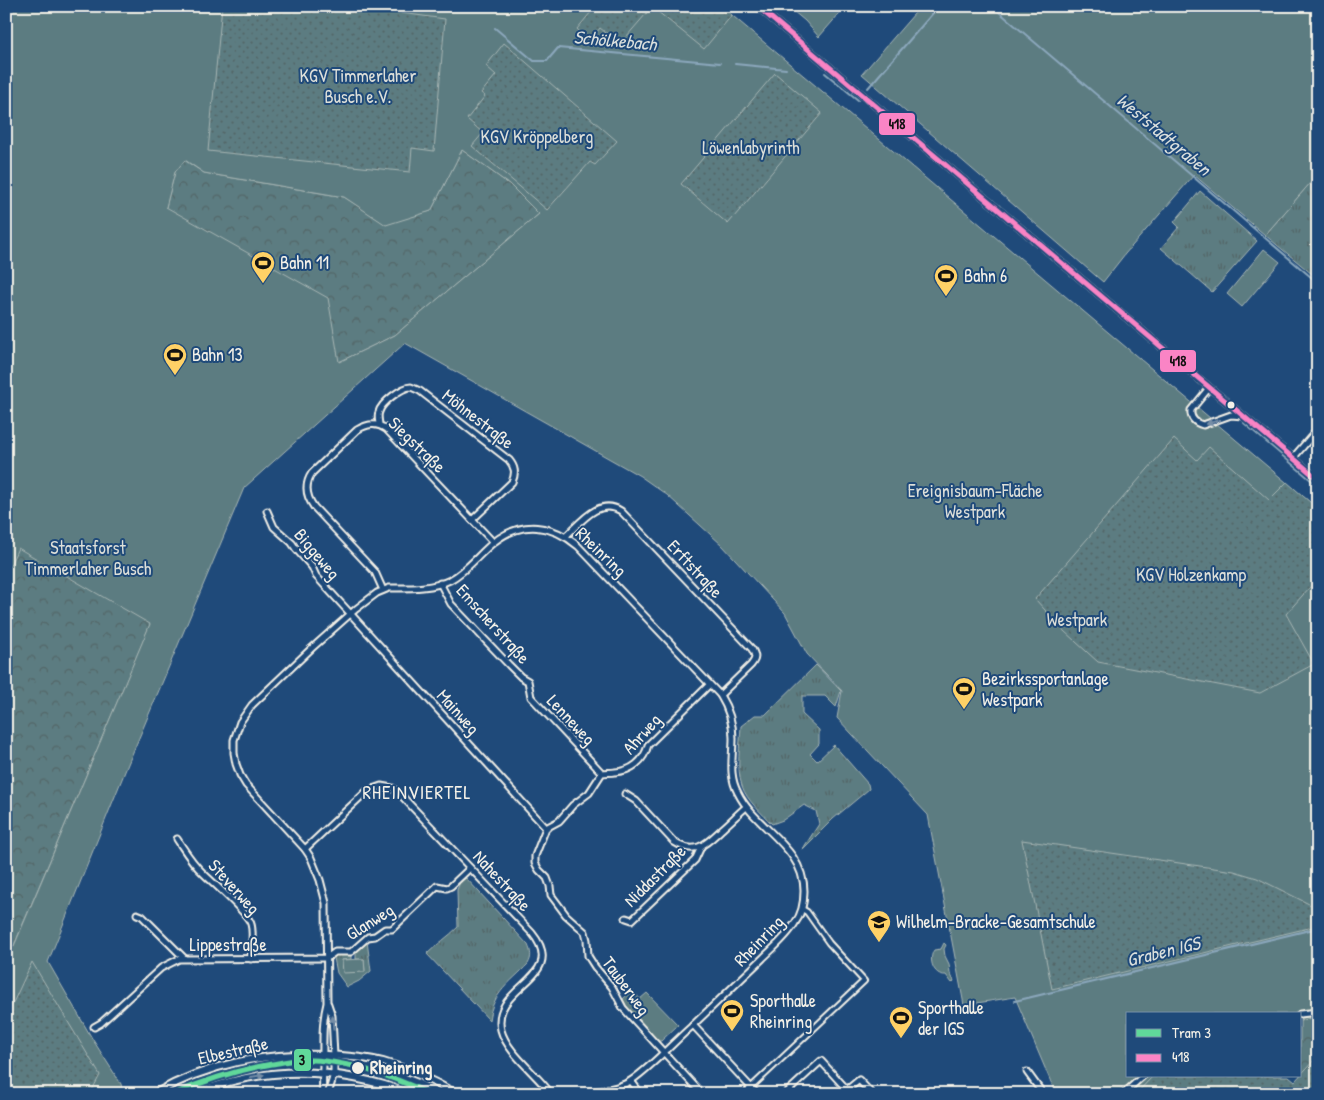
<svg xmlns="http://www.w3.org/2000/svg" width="1324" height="1100" font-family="'Patrick Hand',sans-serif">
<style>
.grass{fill:url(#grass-tufts);stroke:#a8b6b4}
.forest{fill:url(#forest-crowns);stroke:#a8b6b4}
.park{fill:#5c7c81;stroke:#a8b6b4;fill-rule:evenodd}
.garden{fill:url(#garden-dots);stroke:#a8b6b4}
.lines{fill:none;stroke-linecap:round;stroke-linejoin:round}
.stream{stroke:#8ca8bd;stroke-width:2}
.pedestrian-casing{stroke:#f4f1e8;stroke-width:8}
.minor-casing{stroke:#f4f1e8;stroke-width:9}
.tertiary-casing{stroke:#f4f1e8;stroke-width:10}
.pedestrian{stroke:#1f4a7a;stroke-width:4}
.minor{stroke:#1f4a7a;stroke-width:5}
.tertiary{stroke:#1f4a7a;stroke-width:6}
.bus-1-casing{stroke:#1f4a7a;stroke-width:9}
.bus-1{stroke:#fa84c5;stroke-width:5}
.tram-1-casing{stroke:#1f4a7a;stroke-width:9}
.tram-1{stroke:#60d89a;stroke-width:5}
.oneway{fill:#748da6}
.bus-dot{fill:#f4f1e8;stroke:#1f4a7a;stroke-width:2}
.labels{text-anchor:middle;stroke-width:4;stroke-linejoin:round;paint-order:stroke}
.park-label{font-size:18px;fill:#dddfd9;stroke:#1f4a7a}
.poi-label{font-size:18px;fill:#f4f1e8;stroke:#1f4a7a;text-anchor:start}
.street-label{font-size:18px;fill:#f4f1e8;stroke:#1f4a7a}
.stop-label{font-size:18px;font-weight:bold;fill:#f4f1e8;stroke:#1f4a7a;text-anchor:start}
.water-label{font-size:19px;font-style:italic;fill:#dadfdd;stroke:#1f4a7a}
.neighbourhood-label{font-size:19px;letter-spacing:1px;fill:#f4f1e8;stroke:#1f4a7a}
.line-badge{stroke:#1f4a7a;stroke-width:2}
.pale-badge-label{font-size:14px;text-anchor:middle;font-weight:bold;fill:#111}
</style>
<defs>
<pattern id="grass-tufts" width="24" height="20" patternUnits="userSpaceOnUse" patternTransform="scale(1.25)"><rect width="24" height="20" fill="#5c7c81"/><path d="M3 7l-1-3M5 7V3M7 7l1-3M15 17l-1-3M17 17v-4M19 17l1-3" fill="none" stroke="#536566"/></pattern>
<pattern id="forest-crowns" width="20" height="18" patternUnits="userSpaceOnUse" patternTransform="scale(1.25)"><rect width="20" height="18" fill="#5c7c81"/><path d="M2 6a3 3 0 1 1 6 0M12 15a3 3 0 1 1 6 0" fill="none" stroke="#536566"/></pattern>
<pattern id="garden-dots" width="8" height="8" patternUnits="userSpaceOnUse" patternTransform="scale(1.25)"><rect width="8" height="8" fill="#5c7c81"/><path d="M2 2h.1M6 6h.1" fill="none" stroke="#536566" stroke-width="1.8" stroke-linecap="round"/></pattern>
</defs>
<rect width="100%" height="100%" fill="#1f4a7a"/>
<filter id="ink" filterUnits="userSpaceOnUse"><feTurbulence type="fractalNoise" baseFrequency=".02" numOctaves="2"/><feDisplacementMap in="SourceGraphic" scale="10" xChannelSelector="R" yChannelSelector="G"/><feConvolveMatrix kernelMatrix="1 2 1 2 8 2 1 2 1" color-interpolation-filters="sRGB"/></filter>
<g filter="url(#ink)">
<g class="grass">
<path d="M1318,174v105l-53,-44z"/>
<path d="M1200,191l57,50 -45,51 -51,-44 18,-21 -5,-5z"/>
<path d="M816,665l25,26 -5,16 -11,-11h-23v18l17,16v14l-9,10 7,7 17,-16 34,39 1,5 -36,30 -31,31 17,-26 -3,-13 -12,-6 -21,15 -11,4c-10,-11 -25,-23 -30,-38 -6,-19 -2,-40 -1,-60l14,-11h10z"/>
<path d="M466,878l62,67c3,7 4,12 0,19 -18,19 -35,28 -39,56l-62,-66c10,-10 21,-17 31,-27l-1,-37 3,-8z"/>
<path d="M367,941l4,30 -12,10 -12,6 -10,-14 -4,-20h18v6l-9,1 23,12 -1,-13h-8v-7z"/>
</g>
<g class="forest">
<path d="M6,6l82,375 89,180 -171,403z"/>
<path d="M462,150l47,34 30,30 -144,121 -56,27 -173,-155 9,-35 9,-12 20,13 140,24 42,27 45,-13z"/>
<path d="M1318,1016v41l-18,19v-55z"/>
</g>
<g class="park">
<path d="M6,6h715l597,503v507l-18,5v-7h-172v62h25l-17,18h-80l-41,-97 -51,8 -36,-190 -91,-97 5,-27 -35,-37 -22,-41 -63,-68 -55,-50 -27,-19 -235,-133 -161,145 -116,276 -80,198 45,78 28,44 2,10h-117v-151l8,3 136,-322 -132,-76 -12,26zM462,150l47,34 30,30 -144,121 -56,27 -11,-64 -162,-91 9,-35 10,-12 19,13 140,24 42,28 45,-14z"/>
<path d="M787,6h59l-27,31 -14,-16z"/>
<path d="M921,6h397v168l-53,61 -71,-60 -69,79 -22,28 -241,-208z"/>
<path d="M1264,249l16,13 -38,45 -15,-13z"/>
<path d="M944,943l2,2 -2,4 1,7 4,8 1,9 4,8 -2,2 -6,-8c-13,1 -18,-16 -12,-25l7,-1z"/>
<path d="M364,959l1,13 -22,1 -1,-13z"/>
<path d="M632,990l8,9 7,-6 31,32 -17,16h-4c-13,-13 -26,-24 -34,-42z"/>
</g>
<g class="garden">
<path d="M222,6h139l40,4v3l44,6 -11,132 -22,-3 -2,24 -202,-21z"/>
<path d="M596,6h126l10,9 -28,34 -52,-42 -32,37 -20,-16 -10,13 -13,-12z"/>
<path d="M504,43l113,98 -22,24 -5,-3 -43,48 -75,-64 11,-13 -16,-14 18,-23 -4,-3 15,-18 -10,-9z"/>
<path d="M775,73l47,40 -94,111 -47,-40z"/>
<path d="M1174,439l23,21 12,-13 60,53 18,-18 31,27v69l-32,36 28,50 -54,29 -162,-31 -34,-31 -29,-32z"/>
<path d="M1022,840l212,31 23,7 56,28 4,20 -265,63z"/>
<path d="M32,962l68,113 -10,19h-84v-76z"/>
<path d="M1316,1058l2,2v34h-182l17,-18h136l6,5z"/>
</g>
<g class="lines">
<g class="stream">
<path d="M992,6l326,277"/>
<path d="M495,28l39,33h13l11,-13 162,15"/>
<path d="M735,64l51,5"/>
<path d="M825,73l33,27"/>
<path d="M868,88l71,-82"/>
<path d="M1244,423l74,63"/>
<path d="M1015,1001l303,-73"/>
</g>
<g class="pedestrian-casing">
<path id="pedestrian" d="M744,1094l120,-113 -35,-38 -22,-31 -5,-3"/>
</g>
<g class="minor-casing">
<g id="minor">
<path d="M757,6l561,473"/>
<path d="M1209,388l-18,22c-1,8 4,13 12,15l28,-10 12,1"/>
<path d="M379,425c0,-4 -2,-9 0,-13 2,-9 23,-25 32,-25l9,4 89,69c6,7 7,13 3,22l-40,38"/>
<path d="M1293,458l25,-29"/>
<path d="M267,511l7,16 18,16 4,6 16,18 4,9 230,252"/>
<path d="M566,536c15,-14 33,-39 55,-25l131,138c4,7 4,10 -1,16l-31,30"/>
<path d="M440,583l11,21 58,61 12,12 7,4 3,16 71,76"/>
<path d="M383,590l-8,-18 -61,-65c-8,-11 -10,-22 -2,-34l45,-43c10,-6 19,-8 29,-1l107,113"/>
<path d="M625,794l11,7 38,41c22,14 32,2 48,-13 8,-7 16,-15 24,-22"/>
<path d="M546,828l-11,28v7l4,7 8,8 3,8 1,9 15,20 19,17 2,8 1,16 7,11 17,20 11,21 79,86"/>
<path d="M546,828l13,-7 14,-16 16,-12 13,-20c4,-1 9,0 13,-1 17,-1 29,-11 33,-27l61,-60"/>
<path d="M177,839c8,12 15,24 26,34 9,9 45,40 48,51 3,10 0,24 0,35"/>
<path d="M305,849l62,-58 14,-5 11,2 6,4 134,141c38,46 -42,52 -31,97 6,23 36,44 50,64"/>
<path d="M137,914l5,2 42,42"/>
<path d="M626,918l6,2 63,-60 6,-13"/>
<path d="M328,1004l4,12 2,40v18l-6,20"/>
<path d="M1300,1014l18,-2"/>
<path d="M693,1025l64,69"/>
<path d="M94,1027l7,-4 60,-55 18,-9 148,-1 8,-6h16l17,-15 7,-1 10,-7h7l45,-43 10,2 4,-2 19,-18"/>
<path d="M1027,1072l16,22"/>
<path d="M631,1081l10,13"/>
<path d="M847,1090l12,-10 12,13 -1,1"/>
<path d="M323,1094c-1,-11 0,-21 0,-32 0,-20 -1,-40 4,-59l-1,-100 -6,-23 -9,-22 -6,-9 -59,-64 -6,-10 -4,-11 -2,-11v-13l6,-18 12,-17 60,-57 44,-39 21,-16 12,-5c19,0 43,1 61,-8 17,-9 29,-26 44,-38 28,-22 58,-18 84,4l142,149c8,13 13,27 13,43 0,19 -5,37 5,55 17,35 66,54 66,98 0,11 -2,23 -9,32 -8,14 -22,25 -33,36 -24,23 -47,45 -71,68 -19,17 -39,39 -59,53 -13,9 -32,10 -47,14"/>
<path d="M785,1094l36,-33 30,33"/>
<path d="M1123,1094l20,-18"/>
</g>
</g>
<g class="tertiary-casing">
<g id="tertiary">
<path d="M154,1094c55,-31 109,-41 172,-39 19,1 38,2 57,7 25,7 51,19 73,32"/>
<path d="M193,1094c73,-30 146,-27 218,0"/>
</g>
</g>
<use href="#pedestrian" class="pedestrian"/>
<use href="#minor" class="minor"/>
<use href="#tertiary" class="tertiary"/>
<g class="bus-1-casing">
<path id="bus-1" d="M757,6l561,473"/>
</g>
<use href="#bus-1" class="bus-1"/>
<g class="tram-1-casing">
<path id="tram-1" d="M174,1094c31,-14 64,-24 98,-30 9,-1 18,-4 26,-4 43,-2 94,16 132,34"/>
</g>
<use href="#tram-1" class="tram-1"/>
</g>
<defs><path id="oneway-solid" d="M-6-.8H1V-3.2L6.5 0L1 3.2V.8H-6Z" transform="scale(1.25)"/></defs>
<g class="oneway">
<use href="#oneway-solid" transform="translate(1213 422) rotate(163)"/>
<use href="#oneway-solid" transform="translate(333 1023) rotate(-94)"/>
<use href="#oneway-solid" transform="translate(257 1076) rotate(-10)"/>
</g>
</g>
<defs>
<g id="stadium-pin" transform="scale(1.25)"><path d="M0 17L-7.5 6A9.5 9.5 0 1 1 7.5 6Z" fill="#ffd166" stroke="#1f4a7a"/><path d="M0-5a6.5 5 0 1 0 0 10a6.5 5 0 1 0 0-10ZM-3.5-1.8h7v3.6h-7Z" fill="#111"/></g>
<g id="school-pin" transform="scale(1.25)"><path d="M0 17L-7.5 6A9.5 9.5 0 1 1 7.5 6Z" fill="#ffd166" stroke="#1f4a7a"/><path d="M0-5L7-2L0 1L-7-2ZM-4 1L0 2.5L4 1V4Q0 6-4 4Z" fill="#111"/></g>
</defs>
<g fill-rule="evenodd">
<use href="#stadium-pin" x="263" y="263"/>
<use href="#stadium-pin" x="946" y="276"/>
<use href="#stadium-pin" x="175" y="355"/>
<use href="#stadium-pin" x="964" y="689"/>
<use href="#school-pin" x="879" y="922"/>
<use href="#stadium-pin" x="732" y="1011"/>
<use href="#stadium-pin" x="901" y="1018"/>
</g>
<g class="bus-dot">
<circle cx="1231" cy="405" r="4.5"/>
<circle cx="358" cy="1068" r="7"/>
</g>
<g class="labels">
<g class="park-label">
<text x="358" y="82">KGV Timmerlaher<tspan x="358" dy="21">Busch e.V.</tspan></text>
<text x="537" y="143">KGV Kröppelberg</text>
<text x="751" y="154">Löwenlabyrinth</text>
<text x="975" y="497">Ereignisbaum-Fläche<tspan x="975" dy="21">Westpark</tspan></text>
<text x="88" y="554">Staatsforst<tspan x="88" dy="21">Timmerlaher Busch</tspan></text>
<text x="1191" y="581">KGV Holzenkamp</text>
<text x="1077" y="626">Westpark</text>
</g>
<g class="poi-label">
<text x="280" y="269">Bahn 11</text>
<text x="964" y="282">Bahn 6</text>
<text x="192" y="361">Bahn 13</text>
<text x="982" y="685">Bezirkssportanlage<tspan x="982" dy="21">Westpark</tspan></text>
<text x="896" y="928">Wilhelm-Bracke-Gesamtschule</text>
<text x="750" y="1007">Sporthalle<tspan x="750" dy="21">Rheinring</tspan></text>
<text x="918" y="1014">Sporthalle<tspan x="918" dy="21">der IGS</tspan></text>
</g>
<g class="street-label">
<text transform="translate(478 419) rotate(38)" y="6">Möhnestraße</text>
<text transform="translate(417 445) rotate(44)" y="6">Siegstraße</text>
<text transform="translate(601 552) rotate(44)" y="6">Rheinring</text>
<text transform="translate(317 554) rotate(50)" y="6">Biggeweg</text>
<text transform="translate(695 569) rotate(47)" y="6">Erftstraße</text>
<text transform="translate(493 624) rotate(48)" y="6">Emscherstraße</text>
<text transform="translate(458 712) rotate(48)" y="6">Mainweg</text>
<text transform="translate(571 720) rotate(47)" y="6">Lenneweg</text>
<text transform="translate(642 734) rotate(-48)" y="6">Ahrweg</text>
<text transform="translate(655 876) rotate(-45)" y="6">Niddastraße</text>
<text transform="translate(502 881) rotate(47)" y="6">Nahestraße</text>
<text transform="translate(234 887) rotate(48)" y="6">Steverweg</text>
<text transform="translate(370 922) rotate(-32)" y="6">Glanweg</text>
<text transform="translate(759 941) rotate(-46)" y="6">Rheinring</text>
<text x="228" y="951">Lippestraße</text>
<text transform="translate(626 986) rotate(54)" y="6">Tauberweg</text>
<text transform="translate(233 1051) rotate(-13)" y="6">Elbestraße</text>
</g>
<g class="stop-label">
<text x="370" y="1074">Rheinring</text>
</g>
<g class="water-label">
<text transform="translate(615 40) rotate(5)" y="7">Schölkebach</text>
<text transform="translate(1164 134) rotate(40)" y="7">Weststadtgraben</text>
<text transform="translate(1163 951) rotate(-14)" y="7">Graben IGS</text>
</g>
<g class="neighbourhood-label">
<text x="417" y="799">RHEINVIERTEL</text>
</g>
</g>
<g class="line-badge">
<rect x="878" y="112" width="38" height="24" rx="5" fill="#fa84c5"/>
<rect x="1159" y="349" width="38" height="24" rx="5" fill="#fa84c5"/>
<rect x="293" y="1048" width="19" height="24" rx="5" fill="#60d89a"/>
</g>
<g class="pale-badge-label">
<text x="897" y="129">418</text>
<text x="1178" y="366">418</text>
<text x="302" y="1065">3</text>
</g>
<rect width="1324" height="1100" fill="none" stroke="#1f4a7a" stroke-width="25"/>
<rect x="12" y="12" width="1299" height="1075" fill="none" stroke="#f4f1e8" stroke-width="2" filter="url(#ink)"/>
<rect x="1126" y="1012" width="175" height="65" fill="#1f4a7a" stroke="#748da6"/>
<rect x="1136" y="1029" width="25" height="8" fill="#60d89a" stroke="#748da6"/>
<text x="1172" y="1038" font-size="15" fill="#f4f1e8">Tram 3</text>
<rect x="1136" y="1054" width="25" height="8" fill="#fa84c5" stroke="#748da6"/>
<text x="1172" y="1062" font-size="15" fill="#f4f1e8">418</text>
</svg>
